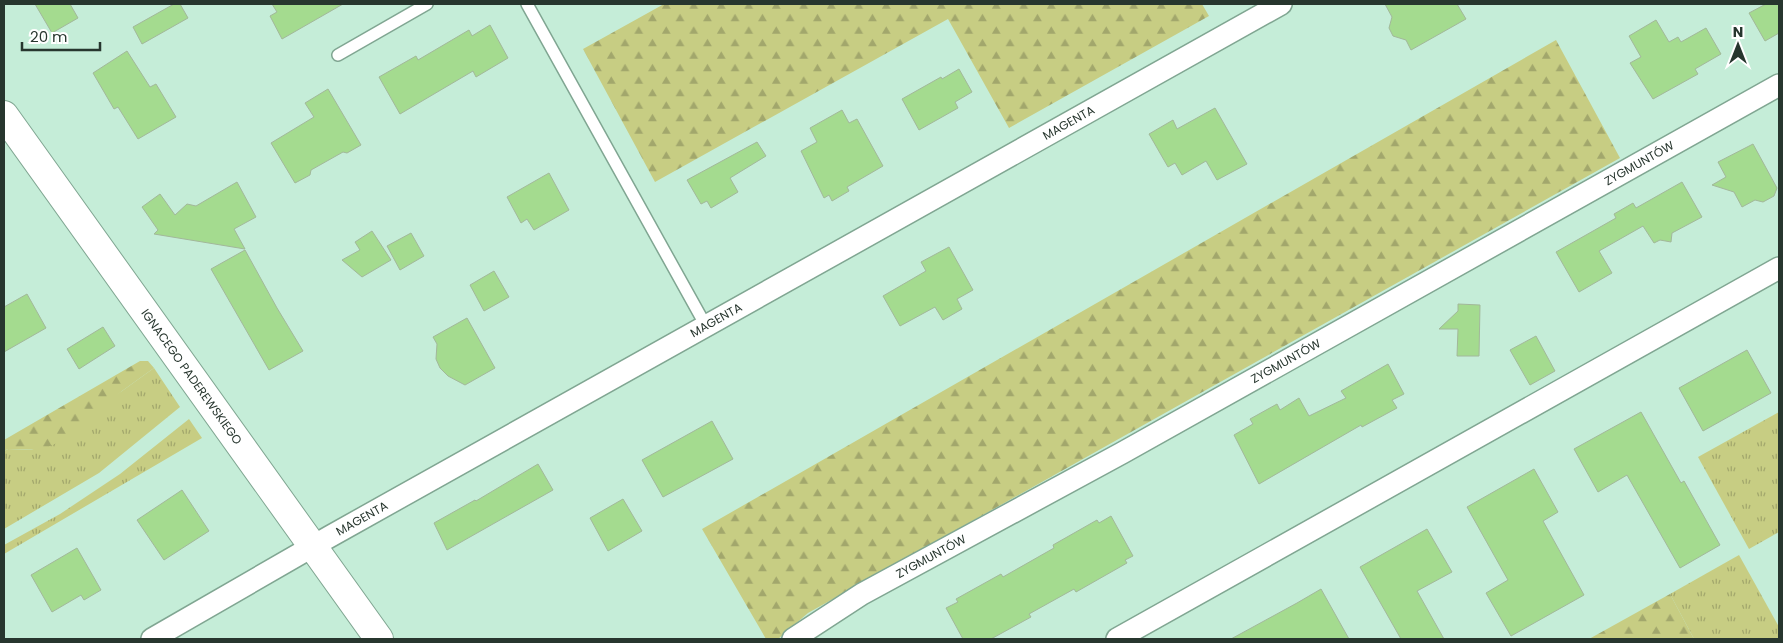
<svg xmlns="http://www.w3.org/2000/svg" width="1783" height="643" font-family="Poppins,sans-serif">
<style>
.grass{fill:url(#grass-tufts)}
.forest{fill:url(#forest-firs)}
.building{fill:#a4db8f;stroke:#a2b89a}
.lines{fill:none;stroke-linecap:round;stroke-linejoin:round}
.service-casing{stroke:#80a692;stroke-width:14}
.minor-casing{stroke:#80a692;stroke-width:24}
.tertiary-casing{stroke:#80a692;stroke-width:30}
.service{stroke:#fff;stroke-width:11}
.minor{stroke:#fff;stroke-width:21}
.tertiary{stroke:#fff;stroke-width:28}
.labels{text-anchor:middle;stroke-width:4;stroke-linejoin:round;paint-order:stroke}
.street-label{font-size:12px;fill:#27362e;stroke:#fff}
</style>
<defs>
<pattern id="grass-tufts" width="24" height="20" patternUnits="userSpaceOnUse" patternTransform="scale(1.25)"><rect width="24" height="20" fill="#c7cd83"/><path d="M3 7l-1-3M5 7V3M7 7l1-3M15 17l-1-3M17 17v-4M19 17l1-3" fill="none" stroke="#a2a76c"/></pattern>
<pattern id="forest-firs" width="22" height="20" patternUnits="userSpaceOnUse" patternTransform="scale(1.25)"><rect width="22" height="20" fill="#c7cd83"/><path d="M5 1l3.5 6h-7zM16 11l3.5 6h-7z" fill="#a2a76c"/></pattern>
</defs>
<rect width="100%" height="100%" fill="#c5edd8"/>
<g class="grass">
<path d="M154,368l26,39 -81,66 -95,56v-78l4,-2 24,1 90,-59z"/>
<path d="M1779,412v120l-30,17 -51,-92z"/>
<path d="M189,419l13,19 -198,116v-9l56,-31 60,-40z"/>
<path d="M1739,555l40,72v12h-85l-24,-45z"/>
</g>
<g class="forest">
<path d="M664,4h538l7,12 -200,112 -61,-109 -293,163 -72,-133z"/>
<path d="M1556,40l64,118 -812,455 -30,26h-12l-64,-110z"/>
<path d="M140,361h8l6,7 -32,23 -56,48 -25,11 -33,-1 -4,2v-11z"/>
<path d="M1670,594l24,45h-105z"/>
</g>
<g class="building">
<path d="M35,4h35l8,14 -26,15z"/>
<path d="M174,4h6l8,14 -46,26 -9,-17z"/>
<path d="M272,4h71l-61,35 -12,-23 7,-4z"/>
<path d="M1385,4h72l9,15 -55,31 -5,-10 -13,-4 -4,-8 3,-11z"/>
<path d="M1766,4h13v29l-14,8 -16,-28z"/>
<path d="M1656,20l13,22 9,-5 3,5 25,-14 15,26 -26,15 3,5 -45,25 -23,-36 11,-6 -12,-21z"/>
<path d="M490,25l18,33 -32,19 -3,-6 -73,43 -21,-37 37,-21 2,4 51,-30 3,6z"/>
<path d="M127,51l23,36 6,-3 20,33 -38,22 -20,-32 -4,2 -21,-36z"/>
<path d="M959,69l13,23 -17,10 3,6 -39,22 -17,-31 39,-22 1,2z"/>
<path d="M328,89l33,56 -14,8 -4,-1 -32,18 -1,5 -15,8 -24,-40 43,-26 -9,-14z"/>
<path d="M1215,108l32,56 -30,16 -11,-19 -24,14 -7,-12 -7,4 -19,-33 24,-14 4,9z"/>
<path d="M842,110l7,13 8,-4 26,47 -36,21 2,4 -17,10 -3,-6 -5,3 -23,-47 16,-9 -7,-14z"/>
<path d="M757,142l9,14 -36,22 8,14 -27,16 -4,-7 -6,3 -14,-24z"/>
<path d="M1753,144l24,44 -3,8 -11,6 -8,-2 -13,7 -8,-15 -22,-7 14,-8 -8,-15z"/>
<path d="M549,173l20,37 -35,20 -7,-11 -6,4 -14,-26z"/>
<path d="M237,182l19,35 -22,12 11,20 -91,-15 4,-4 -16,-23 18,-13 15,21 12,-11 9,2z"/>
<path d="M1682,182l20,35 -30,16 -1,9 -11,-2 -6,3 -11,-17 -44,25 13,22 -33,19 -23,-40 60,-34 -2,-4 19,-11 3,5z"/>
<path d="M372,231l19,29 -29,17 -20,-17 18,-10 -5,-8z"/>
<path d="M411,233l13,23 -24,14 -13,-24z"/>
<path d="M949,247l24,43 -16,9 5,10 -19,11 -8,-13 -35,19 -17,-30 43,-25 -5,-9z"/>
<path d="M245,250l32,58 26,43 -34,19 -58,-101z"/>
<path d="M494,271l15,26 -25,14 -14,-26z"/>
<path d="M27,294l19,34 -42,24v-45z"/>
<path d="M1458,304l22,1 -1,51h-22l1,-27h-19l19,-18z"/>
<path d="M467,318l28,50 -30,17 -17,-9 -8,-8 -4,-9 1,-15 -4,-7z"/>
<path d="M103,327l12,19 -36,23 -12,-20z"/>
<path d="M1536,336l19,35 -25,14 -20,-35z"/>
<path d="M1747,350l24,43 -68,38 -24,-43z"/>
<path d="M1388,364l16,30 -12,6 5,8 -35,19 -1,-2 -102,59 -25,-49 19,-11 -3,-5 27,-15 3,6 19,-12 10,18 37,-18 -5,-7z"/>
<path d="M1641,412l40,71 3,-2 36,64 -40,23 -53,-93 -29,17 -24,-43z"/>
<path d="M712,421l21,38 -70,38 -21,-37z"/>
<path d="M538,464l15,26 -106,60 -13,-27 41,-23 1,1z"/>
<path d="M1534,469l24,43 -15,9 41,74 -73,41 -25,-43 22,-13 -41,-73z"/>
<path d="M182,490l27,41 -45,29 -27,-40z"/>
<path d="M623,499l19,32 -34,20 -18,-33z"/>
<path d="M1111,516l22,40 -8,4 2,3 -51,29 -2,-3 -45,25 2,3 -40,22h-28l-17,-31 12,-6 -2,-3 45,-25 2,3 51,-29 -1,-3 44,-25 2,3z"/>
<path d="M1427,529l25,43 -35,19 27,48h-43l-41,-72z"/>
<path d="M77,548l24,42 -17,10 -3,-5 -29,17 -21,-37z"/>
<path d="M1321,589l28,50h-118l66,-36z"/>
</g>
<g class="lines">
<g class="service-casing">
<g id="service">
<path d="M527,4l179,322"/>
<path d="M338,55l89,-51"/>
</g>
</g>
<g class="minor-casing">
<g id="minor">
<path id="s1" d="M152,639l177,-102 952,-533"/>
<path id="s2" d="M793,639l69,-45 260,-141 657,-368"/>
<path d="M1117,639l662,-371"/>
</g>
</g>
<g class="tertiary-casing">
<g id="tertiary">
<path id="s3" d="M4,115l375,524"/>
</g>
</g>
<use href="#service" class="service"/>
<use href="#minor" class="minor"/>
<use href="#tertiary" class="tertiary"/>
</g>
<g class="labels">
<g class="street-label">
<text dy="4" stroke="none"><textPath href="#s1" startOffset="1052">MAGENTA</textPath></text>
<text dy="4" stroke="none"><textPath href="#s2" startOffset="971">ZYGMUNTÓW</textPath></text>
<text dy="4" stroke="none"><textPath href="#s1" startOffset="648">MAGENTA</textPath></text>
<text dy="4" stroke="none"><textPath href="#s2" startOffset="566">ZYGMUNTÓW</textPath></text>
<text dy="4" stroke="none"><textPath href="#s3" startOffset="322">IGNACEGO PADEREWSKIEGO</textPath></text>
<text dy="4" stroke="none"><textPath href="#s1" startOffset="242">MAGENTA</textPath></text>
<text dy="4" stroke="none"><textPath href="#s2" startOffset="161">ZYGMUNTÓW</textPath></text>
</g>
</g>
<rect width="1783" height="643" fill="none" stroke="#27362e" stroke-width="10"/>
<g transform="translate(1738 45)" stroke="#ffffff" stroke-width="4" paint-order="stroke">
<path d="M0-4L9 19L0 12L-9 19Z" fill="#27362e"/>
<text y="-8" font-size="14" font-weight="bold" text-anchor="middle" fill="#27362e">N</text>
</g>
<path d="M22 42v8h78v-8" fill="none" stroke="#27362e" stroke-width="2.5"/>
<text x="30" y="42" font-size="15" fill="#27362e" stroke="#ffffff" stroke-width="4" paint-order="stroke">20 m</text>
</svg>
